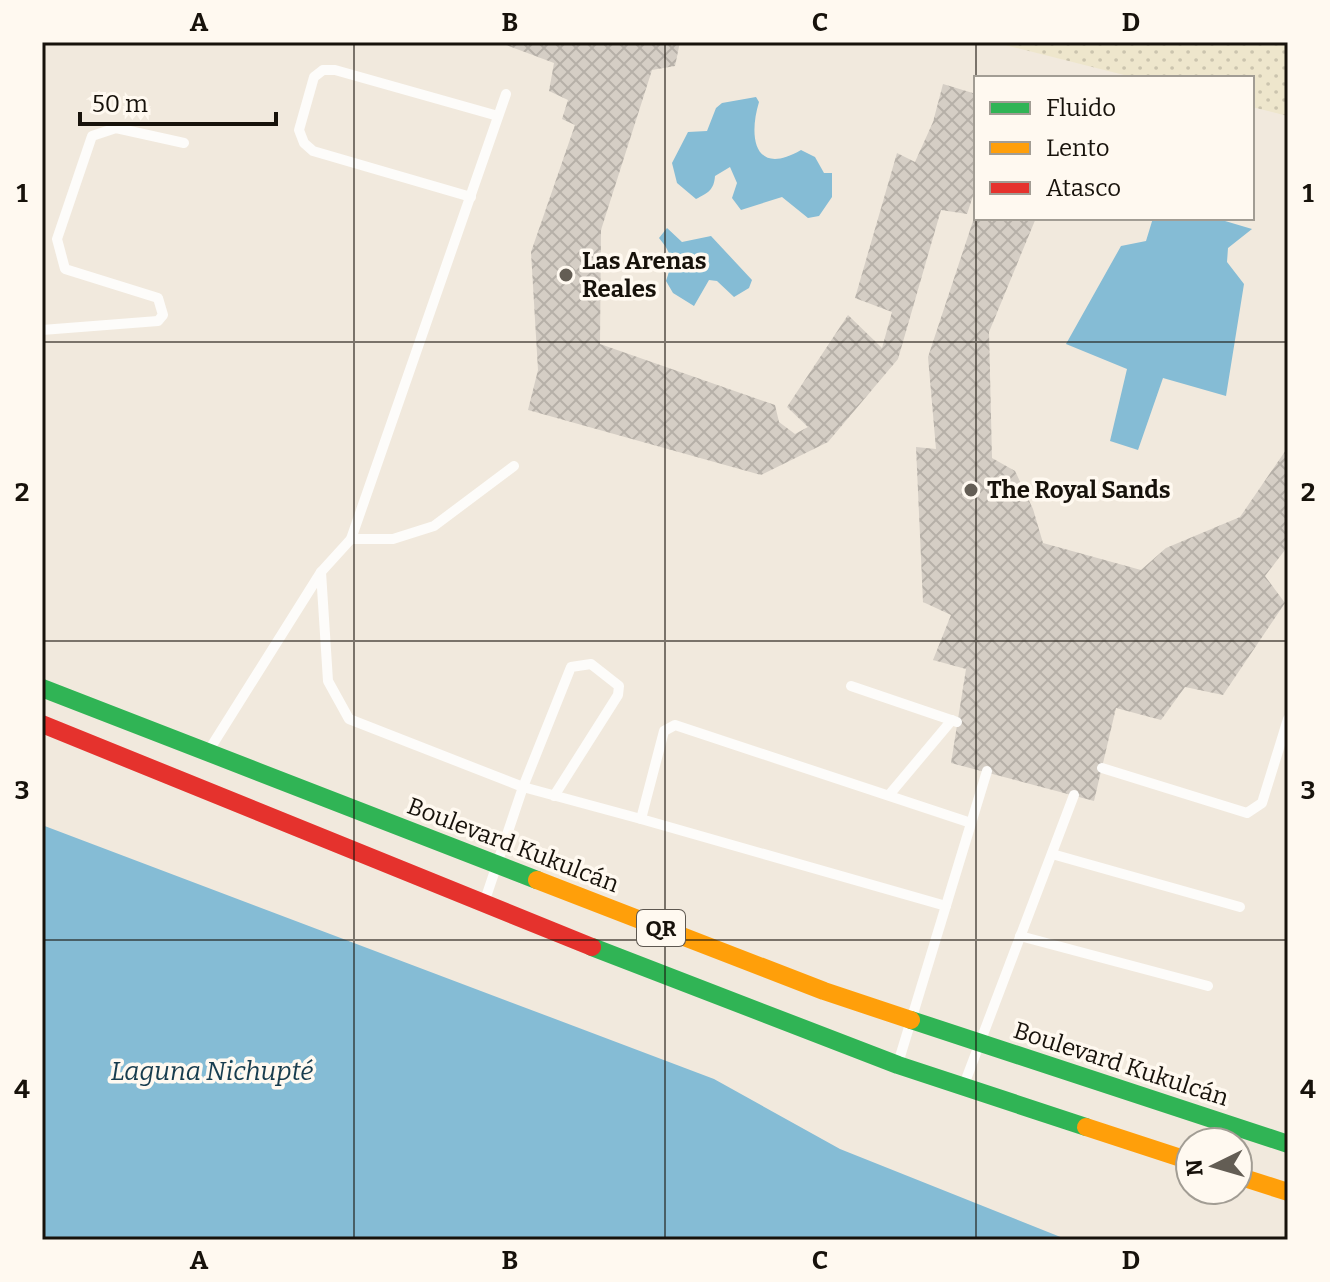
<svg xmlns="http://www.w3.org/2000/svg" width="1330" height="1282" font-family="Bitter,serif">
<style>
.sand{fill:url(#sand-dots)}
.water{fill:#85bcd5}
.building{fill:url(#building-cross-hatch)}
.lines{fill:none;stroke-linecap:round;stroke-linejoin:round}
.lane{stroke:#fdfcfa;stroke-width:10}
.fast{stroke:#30b455;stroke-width:18}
.slow{stroke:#ff9f0a;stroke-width:18}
.jam{stroke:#e5322d;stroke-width:18}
.grid{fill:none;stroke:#17120b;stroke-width:2;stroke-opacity:0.55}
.poi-dot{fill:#635d54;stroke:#fff9f0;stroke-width:3}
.labels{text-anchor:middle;stroke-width:7;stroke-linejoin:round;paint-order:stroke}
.shield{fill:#fff9f0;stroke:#5d5750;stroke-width:2}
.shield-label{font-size:22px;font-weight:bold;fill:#17120b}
.poi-label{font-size:24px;font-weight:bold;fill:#17120b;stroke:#fff9f0;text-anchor:start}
.street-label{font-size:24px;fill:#17120b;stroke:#fff9f0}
.water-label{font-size:26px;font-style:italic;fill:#173c4e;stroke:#fff9f0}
.neatline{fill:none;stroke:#17120b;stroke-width:3}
.grid-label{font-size:26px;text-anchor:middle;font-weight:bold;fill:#17120b}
</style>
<defs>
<pattern id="sand-dots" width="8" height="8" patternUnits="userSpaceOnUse" patternTransform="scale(2)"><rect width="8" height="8" fill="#eee6cc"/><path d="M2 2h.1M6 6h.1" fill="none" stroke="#cbc4ae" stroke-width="1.8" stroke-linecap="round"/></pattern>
<pattern id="building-cross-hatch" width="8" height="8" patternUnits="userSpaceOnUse" patternTransform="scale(2)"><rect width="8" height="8" fill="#d5cec5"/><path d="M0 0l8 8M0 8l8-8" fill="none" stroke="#b6b0a8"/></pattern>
</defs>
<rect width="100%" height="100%" fill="#f1e9dd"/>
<path class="sand" d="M993,42h295v74l-36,-9v-29h-116z"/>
<g class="water">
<path d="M756,97l3,5c-11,36 -4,75 42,48l14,7 9,16h8v24l-13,19 -11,2 -26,-21 -41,13 -9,-12 5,-15 -7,-16 -15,9c-1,14 -7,17 -19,23l-19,-16 -5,-20 16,-31 19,-1 9,-23 6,-5z"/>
<path d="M1153,218h62l37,11 -24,19 -1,14 17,22 -18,112 -63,-18 -25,72 -28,-9 17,-72 -61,-25 55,-98 25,-5z"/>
<path d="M667,228l15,14 29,-6 41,44 -3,8 -15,9 -17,-16 -8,-1 -15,26 -21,-13 -7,-12c7,-20 7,-26 -7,-43z"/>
<path d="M42,825l672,254 126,70 228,91h-1026z"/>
</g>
<g class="building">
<path d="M498,42h182l-5,24 -23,4 -51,160 -1,114 175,61 4,17 16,12 13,-7 -21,-20 61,-92 34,33 10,-36 -37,-14 42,-145 18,9 18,-40 10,-38 33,10v93l-9,27 -26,-4 -43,149 -70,83 -67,33 -233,-65 10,-40 -7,-118 44,-127 -13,-6 6,-19 -19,-9 5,-28z"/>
<path d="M974,218h62l-47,114 3,126 23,13 18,38 10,34 98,27 25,-22 74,-31 48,-70v99l-23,30 20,27 -62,92 -38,-8 -24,33 -45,-12 -22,93 -143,-38 15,-94 -33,-9 18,-45 -28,-13 -7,-155 20,2 -8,-92z"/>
</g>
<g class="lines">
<g class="lane">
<path d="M471,197l-158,-46 -9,-8 -5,-13 15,-53 9,-7h12l163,46"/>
<path d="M42,330l116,-9 5,-6 -5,-17 -93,-29 -8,-30 35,-103 24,-8 68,15"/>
<path d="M351,539h42l41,-13 80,-60"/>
<path d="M321,572l7,109 21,38 174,68 -38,113"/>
<path d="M851,686l106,36"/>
<path d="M211,747l110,-175 30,-33 155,-445"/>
<path d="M1102,768l145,45 15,-10 26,-84"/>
<path d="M889,795l63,-75"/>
<path d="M554,796l64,-101 1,-9 -28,-22 -20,3 -48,120 118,32"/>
<path d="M1052,854l188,53"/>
<path d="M946,906l-305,-87 23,-88 11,-6 296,98"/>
<path d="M1020,936l188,50"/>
<path d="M899,1060l88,-289"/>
<path d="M965,1082l109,-287"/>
</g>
<g class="fast">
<path d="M42,688l495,192"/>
<path d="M592,947l306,118 188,62"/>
<path d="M911,1020l377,124"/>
</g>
<g class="slow">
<path d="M537,880l287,111 87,29"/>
<path d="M1086,1127l104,34"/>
<path d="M1238,1176l50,16"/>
</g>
<path class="jam" d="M42,724l550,223"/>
</g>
<path class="grid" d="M354,42v1198M665,42v1198M976,42v1198M42,342h1246M42,641h1246M42,940h1246"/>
<g class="poi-dot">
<circle cx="566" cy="275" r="8"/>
<circle cx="971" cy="490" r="8"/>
</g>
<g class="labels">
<rect class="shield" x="637" y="910" width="48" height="36" rx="6"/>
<g class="shield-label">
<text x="661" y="936">QR</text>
</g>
<g class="poi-label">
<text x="582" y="269">Las Arenas<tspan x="582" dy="28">Reales</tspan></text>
<text x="987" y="498">The Royal Sands</text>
</g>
<g class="street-label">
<text transform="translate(513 845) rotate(21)" y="8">Boulevard Kukulcán</text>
<text transform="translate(1121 1064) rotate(18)" y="8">Boulevard Kukulcán</text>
</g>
<g class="water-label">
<text x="212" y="1080">Laguna Nichupté</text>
</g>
</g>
<rect width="1330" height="1282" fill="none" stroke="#fff9f0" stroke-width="88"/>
<rect x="974" y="76" width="280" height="144" fill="#fff9f0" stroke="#a29d94" stroke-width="2"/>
<rect x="990" y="102" width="40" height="12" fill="#30b455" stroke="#a29d94" stroke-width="2"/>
<text x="1046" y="116" font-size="24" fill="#17120b">Fluido</text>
<rect x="990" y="142" width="40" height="12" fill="#ff9f0a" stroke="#a29d94" stroke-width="2"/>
<text x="1046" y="156" font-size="24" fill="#17120b">Lento</text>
<rect x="990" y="182" width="40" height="12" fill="#e5322d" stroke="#a29d94" stroke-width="2"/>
<text x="1046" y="196" font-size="24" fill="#17120b">Atasco</text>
<g transform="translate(1214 1166) rotate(265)"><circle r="38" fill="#fff9f0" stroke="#a29d94" stroke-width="2"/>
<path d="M0-6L14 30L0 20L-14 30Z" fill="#635d54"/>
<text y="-12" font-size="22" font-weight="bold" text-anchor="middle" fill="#17120b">N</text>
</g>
<path d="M80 112v12h196v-12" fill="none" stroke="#17120b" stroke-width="4"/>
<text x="92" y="112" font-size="24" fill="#17120b" stroke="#fff9f0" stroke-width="6" paint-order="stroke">50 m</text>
<rect x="44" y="44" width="1242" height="1194" class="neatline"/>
<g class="grid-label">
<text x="199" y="31">A</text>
<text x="510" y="31">B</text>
<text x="820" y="31">C</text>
<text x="1131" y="31">D</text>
<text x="22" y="202">1</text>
<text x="1308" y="202">1</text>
<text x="22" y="501">2</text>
<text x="1308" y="501">2</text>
<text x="22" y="799">3</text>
<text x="1308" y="799">3</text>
<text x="22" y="1098">4</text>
<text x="1308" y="1098">4</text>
<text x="199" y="1269">A</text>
<text x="510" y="1269">B</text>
<text x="820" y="1269">C</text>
<text x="1131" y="1269">D</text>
</g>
</svg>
